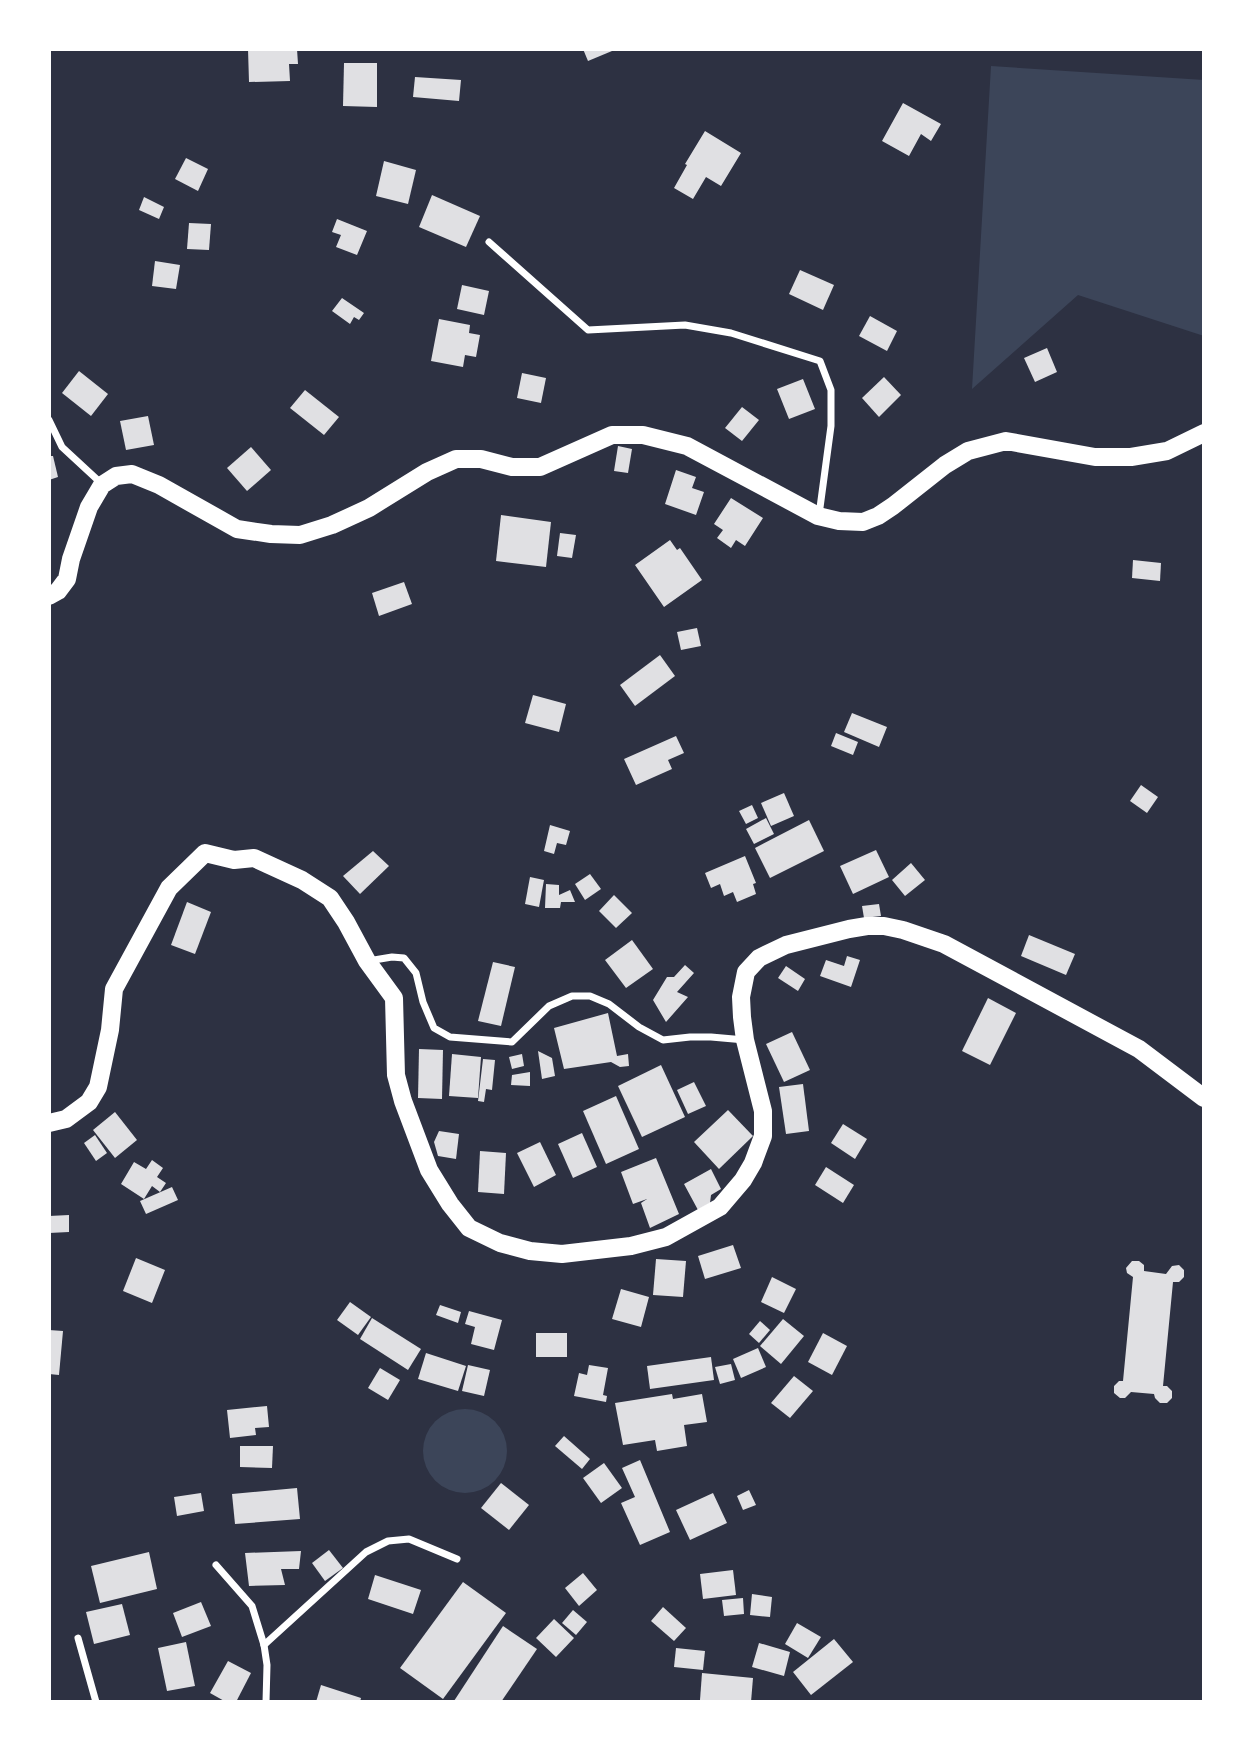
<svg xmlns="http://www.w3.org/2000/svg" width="1253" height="1751" font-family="'Noto Sans',sans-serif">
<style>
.green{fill:#3c4559}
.building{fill:#e0e0e3}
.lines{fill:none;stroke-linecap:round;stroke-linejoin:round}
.minor{stroke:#fff;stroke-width:7}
.primary{stroke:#fff;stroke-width:18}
</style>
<rect width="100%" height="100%" fill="#2d3142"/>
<g class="green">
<path d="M991,66l213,14v256l-126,-41 -106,94z"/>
<circle cx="465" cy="1451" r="42"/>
</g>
<g class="building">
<path d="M248,49h49l1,15h-9l1,17 -41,1z"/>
<path d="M583,49h28l1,2 -24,10z"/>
<path d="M344,63h33v44l-34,-1z"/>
<path d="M415,77l46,3 -2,21 -46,-4z"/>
<path d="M903,103l38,21 -10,17 -10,-7 -12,22 -27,-15z"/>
<path d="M705,131l36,22 -20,33 -15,-9 -13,22 -19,-11 13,-23 -2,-1z"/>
<path d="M186,158l22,11 -10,22 -23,-12z"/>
<path d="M384,161l32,9 -8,34 -32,-8z"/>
<path d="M432,195l48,21 -14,31 -47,-20z"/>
<path d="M144,197l20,10 -5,12 -20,-9z"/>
<path d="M337,219l30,12 -10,24 -21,-8 5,-12 -9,-3z"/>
<path d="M189,223l22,1 -2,26 -22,-1z"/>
<path d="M155,261l25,4 -4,24 -24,-3z"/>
<path d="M800,270l34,15 -11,25 -34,-16z"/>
<path d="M462,285l27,6 -5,24 -27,-6z"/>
<path d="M342,298l22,15 -5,7 -5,-3 -4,7 -18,-13z"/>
<path d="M870,316l27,15 -10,20 -28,-15z"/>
<path d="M439,319l31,6 -1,8 11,2 -4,22 -11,-2 -2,12 -32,-6z"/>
<path d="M1047,348l10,24 -22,10 -11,-24z"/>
<path d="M79,371l29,23 -17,22 -29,-23z"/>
<path d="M522,373l24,5 -5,25 -24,-5z"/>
<path d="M884,377l17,18 -22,22 -17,-19z"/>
<path d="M803,379l12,30 -26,10 -12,-30z"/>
<path d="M305,390l34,27 -15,18 -34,-27z"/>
<path d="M742,407l17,13 -17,21 -17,-13z"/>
<path d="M148,416l6,29 -28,5 -6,-29z"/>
<path d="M618,446l14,3 -4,24 -14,-2z"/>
<path d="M251,447l20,23 -24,21 -20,-23z"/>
<path d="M49,456h4l5,21 -9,3z"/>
<path d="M676,470l20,7 -4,11 12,4 -8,23 -31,-11z"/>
<path d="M731,498l32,20 -18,28 -9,-6 -5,8 -14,-10 6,-8 -9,-6z"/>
<path d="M501,515l50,7 -5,45 -50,-6z"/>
<path d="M560,533l16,2 -4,23 -15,-2z"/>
<path d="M670,540l7,10 3,-2 22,32 -38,27 -29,-42z"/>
<path d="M1133,560l28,3 -1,18 -28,-3z"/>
<path d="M404,582l8,22 -33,12 -7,-23z"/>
<path d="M697,628l4,18 -20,4 -4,-18z"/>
<path d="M660,655l15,21 -40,30 -15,-21z"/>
<path d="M533,695l33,9 -7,28 -34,-9z"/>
<path d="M852,713l35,14 -8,20 -35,-15z"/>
<path d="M836,733l22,9 -5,13 -22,-9z"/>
<path d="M676,736l8,17 -16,7 4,9 -36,16 -12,-26z"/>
<path d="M1141,785l17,12 -11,16 -17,-12z"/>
<path d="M784,793l10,23 -23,10 -10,-23z"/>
<path d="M752,805l6,13 -12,6 -7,-13z"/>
<path d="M766,818l8,16 -20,10 -8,-15z"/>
<path d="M809,820l15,31 -54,27 -15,-30z"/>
<path d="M550,825l20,6 -4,14 -9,-2 -3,11 -10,-3z"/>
<path d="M876,850l13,27 -36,17 -13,-28z"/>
<path d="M373,851l16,15 -29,28 -17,-18z"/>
<path d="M745,856l11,27 -3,1 3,10 -19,8 -4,-10 -9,4 -4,-12 -9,4 -6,-15z"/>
<path d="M911,863l14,17 -20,16 -13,-16z"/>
<path d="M590,874l11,15 -16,11 -10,-16z"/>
<path d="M530,877l14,3 -5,27 -14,-3z"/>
<path d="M546,884l13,1v10l11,-5 5,12h-14l-1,6h-15z"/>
<path d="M614,895l18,18 -16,15 -17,-17z"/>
<path d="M187,902l24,10 -16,42 -24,-9z"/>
<path d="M879,904l2,12 -17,2 -2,-12z"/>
<path d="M1029,935l46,19 -9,21 -45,-19z"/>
<path d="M632,940l21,29 -27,19 -21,-28z"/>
<path d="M847,956l13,4 -9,27 -31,-11 6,-16 18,6z"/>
<path d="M493,962l22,5 -14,59 -23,-5z"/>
<path d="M685,965l9,8 -17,19 11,5 -22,25 -13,-22 14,-23h7z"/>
<path d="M786,966l19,13 -7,12 -20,-13z"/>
<path d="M988,998l28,15 -26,52 -28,-14z"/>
<path d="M608,1013l9,43 11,-2 1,12 -9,1 -9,-5 -47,7 -10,-41z"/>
<path d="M792,1032l18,38 -26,12 -18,-38z"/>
<path d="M419,1049l24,1 -1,49 -24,-1z"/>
<path d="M538,1051l14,7 3,18 -13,3z"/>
<path d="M452,1054l29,3 -3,41 -29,-2z"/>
<path d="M522,1054l2,12 -12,3 -3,-12z"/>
<path d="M483,1059l12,1 -3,30 -6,-1 -2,13 -6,-1z"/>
<path d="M661,1065l24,52 -43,20 -24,-51z"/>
<path d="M530,1072v14l-19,-1 1,-10z"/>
<path d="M694,1082l12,24 -18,8 -11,-24z"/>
<path d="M803,1084l6,47 -23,3 -7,-47z"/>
<path d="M616,1096l23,53 -33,15 -23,-53z"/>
<path d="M728,1110l25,26 -34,33 -25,-27z"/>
<path d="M115,1112l22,28 -22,18 -22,-28z"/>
<path d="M843,1124l24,15 -12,20 -24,-16z"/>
<path d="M439,1131l20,3 -3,25 -18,-3 -4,-14z"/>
<path d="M582,1133l15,34 -24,11 -15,-34z"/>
<path d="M95,1135l12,18 -11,8 -12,-18z"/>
<path d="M540,1142l16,33 -22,12 -17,-34z"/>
<path d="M480,1151l26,2 -2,41 -26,-2z"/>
<path d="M656,1158l23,56 -29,14 -9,-25 6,-4 -14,5 -12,-32z"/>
<path d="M152,1160l11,8 -6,9 9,6 -6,9 -8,-6 -8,13 -23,-15 13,-22 12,7z"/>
<path d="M826,1167l28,18 -11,18 -28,-18z"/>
<path d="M711,1169l10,20 -10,6 -1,8 -12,7 -14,-26z"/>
<path d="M172,1187l6,13 -32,14 -6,-13z"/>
<path d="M69,1215v17l-20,1v-17z"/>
<path d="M733,1245l8,23 -36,11 -7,-23z"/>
<path d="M136,1258l29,12 -13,33 -29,-12z"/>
<path d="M656,1259l30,2 -3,36 -30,-2z"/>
<path d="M1132,1261h7l5,4v6l22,3 6,-8 7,-1 5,5v7l-5,5h-6l-10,104h4l5,5v7l-5,5h-7l-5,-5 -1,-4 -23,-2 -6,6h-5l-6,-5v-7l5,-5h4l10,-104 -6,-4 -1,-5z"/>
<path d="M772,1277l24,12 -12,24 -23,-11z"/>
<path d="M621,1289l28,8 -8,30 -29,-8z"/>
<path d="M350,1302l21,15 -13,18 -21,-15z"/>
<path d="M440,1305l21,7 -3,11 -22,-8z"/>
<path d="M469,1311l33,9 -8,30 -23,-6 4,-17 -10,-3z"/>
<path d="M372,1318l49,31 -13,21 -48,-31z"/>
<path d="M783,1319l21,17 -23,28 -21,-18z"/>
<path d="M760,1321l10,9 -11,13 -10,-9z"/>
<path d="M49,1330l14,1 -4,44 -10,-1z"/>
<rect x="536" y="1333" width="31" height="24"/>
<path d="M823,1333l24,13 -15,29 -24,-13z"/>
<path d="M758,1348l8,19 -25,11 -8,-19z"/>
<path d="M426,1353l40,13 -8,25 -40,-12z"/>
<path d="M711,1357l3,23 -64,9 -3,-23z"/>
<path d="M731,1364l4,16 -15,4 -5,-17z"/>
<path d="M468,1365l22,5 -6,26 -22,-5z"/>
<path d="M589,1365l19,3 -5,27 4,1 -1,6 -32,-6 5,-23 8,2z"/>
<path d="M380,1368l20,12 -12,20 -20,-12z"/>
<path d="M794,1376l19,15 -23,27 -19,-15z"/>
<path d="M672,1394l1,5 29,-5 5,28 -23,3 3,21 -30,5 -2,-11 -32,5 -8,-42z"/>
<path d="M267,1406l2,21 -14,1 1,7 -26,3 -3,-28z"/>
<path d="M564,1436l26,23 -8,10 -27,-23z"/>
<path d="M240,1446h33l-1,22 -32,-1z"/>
<path d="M640,1460l30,72 -30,13 -19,-42 14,-6 -13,-29z"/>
<path d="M604,1463l18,25 -21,15 -18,-25z"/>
<path d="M501,1483l28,22 -20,25 -28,-22z"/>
<path d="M297,1488l3,31 -65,5 -3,-30z"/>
<path d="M749,1490l7,15 -13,5 -6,-14z"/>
<path d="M201,1493l3,18 -27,5 -3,-19z"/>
<path d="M713,1493l14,30 -37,17 -14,-30z"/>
<path d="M329,1550l14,18 -18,13 -13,-18z"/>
<path d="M301,1551l-2,18h-18l4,16 -36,1 -4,-33z"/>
<path d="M149,1552l8,37 -57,14 -9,-37z"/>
<path d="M733,1570l3,25 -33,4 -3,-25z"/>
<path d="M583,1573l14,17 -18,16 -14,-18z"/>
<path d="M375,1575l46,15 -8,24 -45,-15z"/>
<path d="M463,1582l43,31 -63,86 -43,-31z"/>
<path d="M752,1594l20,3 -2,20 -20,-2z"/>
<path d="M743,1598l1,16 -20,2 -2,-16z"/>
<path d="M201,1602l10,24 -29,11 -9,-24z"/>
<path d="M122,1604l8,31 -36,9 -8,-32z"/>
<path d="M663,1607l23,21 -12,13 -23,-20z"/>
<path d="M573,1610l14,12 -11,13 -14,-12z"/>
<path d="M554,1619l20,19 -18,19 -20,-19z"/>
<path d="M797,1623l24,14 -13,21 -23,-14z"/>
<path d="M503,1626l34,23 -36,53h-45l-2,-1z"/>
<path d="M834,1639l19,23 -42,33 -18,-23z"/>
<path d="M186,1642l9,44 -28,5 -9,-43z"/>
<path d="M759,1643l31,9 -6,24 -32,-9z"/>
<path d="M676,1648l29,3 -2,19 -29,-3z"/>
<path d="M228,1661l23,12 -15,29h-10l-16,-9z"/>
<path d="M702,1673l51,5 -2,24 -51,-2z"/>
<path d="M321,1685l40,13 -1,4h-44z"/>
</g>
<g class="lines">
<g class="minor">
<path d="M489,242l99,88 97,-5 46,8 89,28 11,29v36l-12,89"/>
<path d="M49,420l13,27 40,37"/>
<path d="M368,961l24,-4 12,1 12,15 7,29 11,26 16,9 62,5 37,-36 23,-10h18l19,8 30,23 24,13 27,-3h21l34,3"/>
<path d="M216,1565l36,41 12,39 3,20 -1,37"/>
<path d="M78,1638l18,64"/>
<path d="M264,1645l102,-93 22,-11 21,-2 48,20"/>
</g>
<g class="primary">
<path d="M49,596l9,-5 9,-12 4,-20 18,-52 13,-22 14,-9 16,-2 27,11 78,44 34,5 29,1 32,-10 37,-17 58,-36 29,-13h25l31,8h28l72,-32h31l44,11 131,70 21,5 24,1 15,-6 15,-10 52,-41 23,-14 38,-10 89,16h36l36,-6 37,-18"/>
<path d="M49,1123l17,-4 23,-17 9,-15 12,-57 4,-41 55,-101 36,-35 29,7 20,-2 48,22 28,18 16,24 21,39 27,37 2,77 7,26 26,69 21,34 19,24 31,15 30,8 32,3 69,-8 35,-9 54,-30 23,-27 10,-17 10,-27v-25l-18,-71 -3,-23 -1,-20 5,-25 13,-14 27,-13 63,-16 18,-3h17l19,4 41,14 195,105 65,49"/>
</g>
</g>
<rect width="1253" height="1751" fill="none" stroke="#ffffff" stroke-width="102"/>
</svg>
